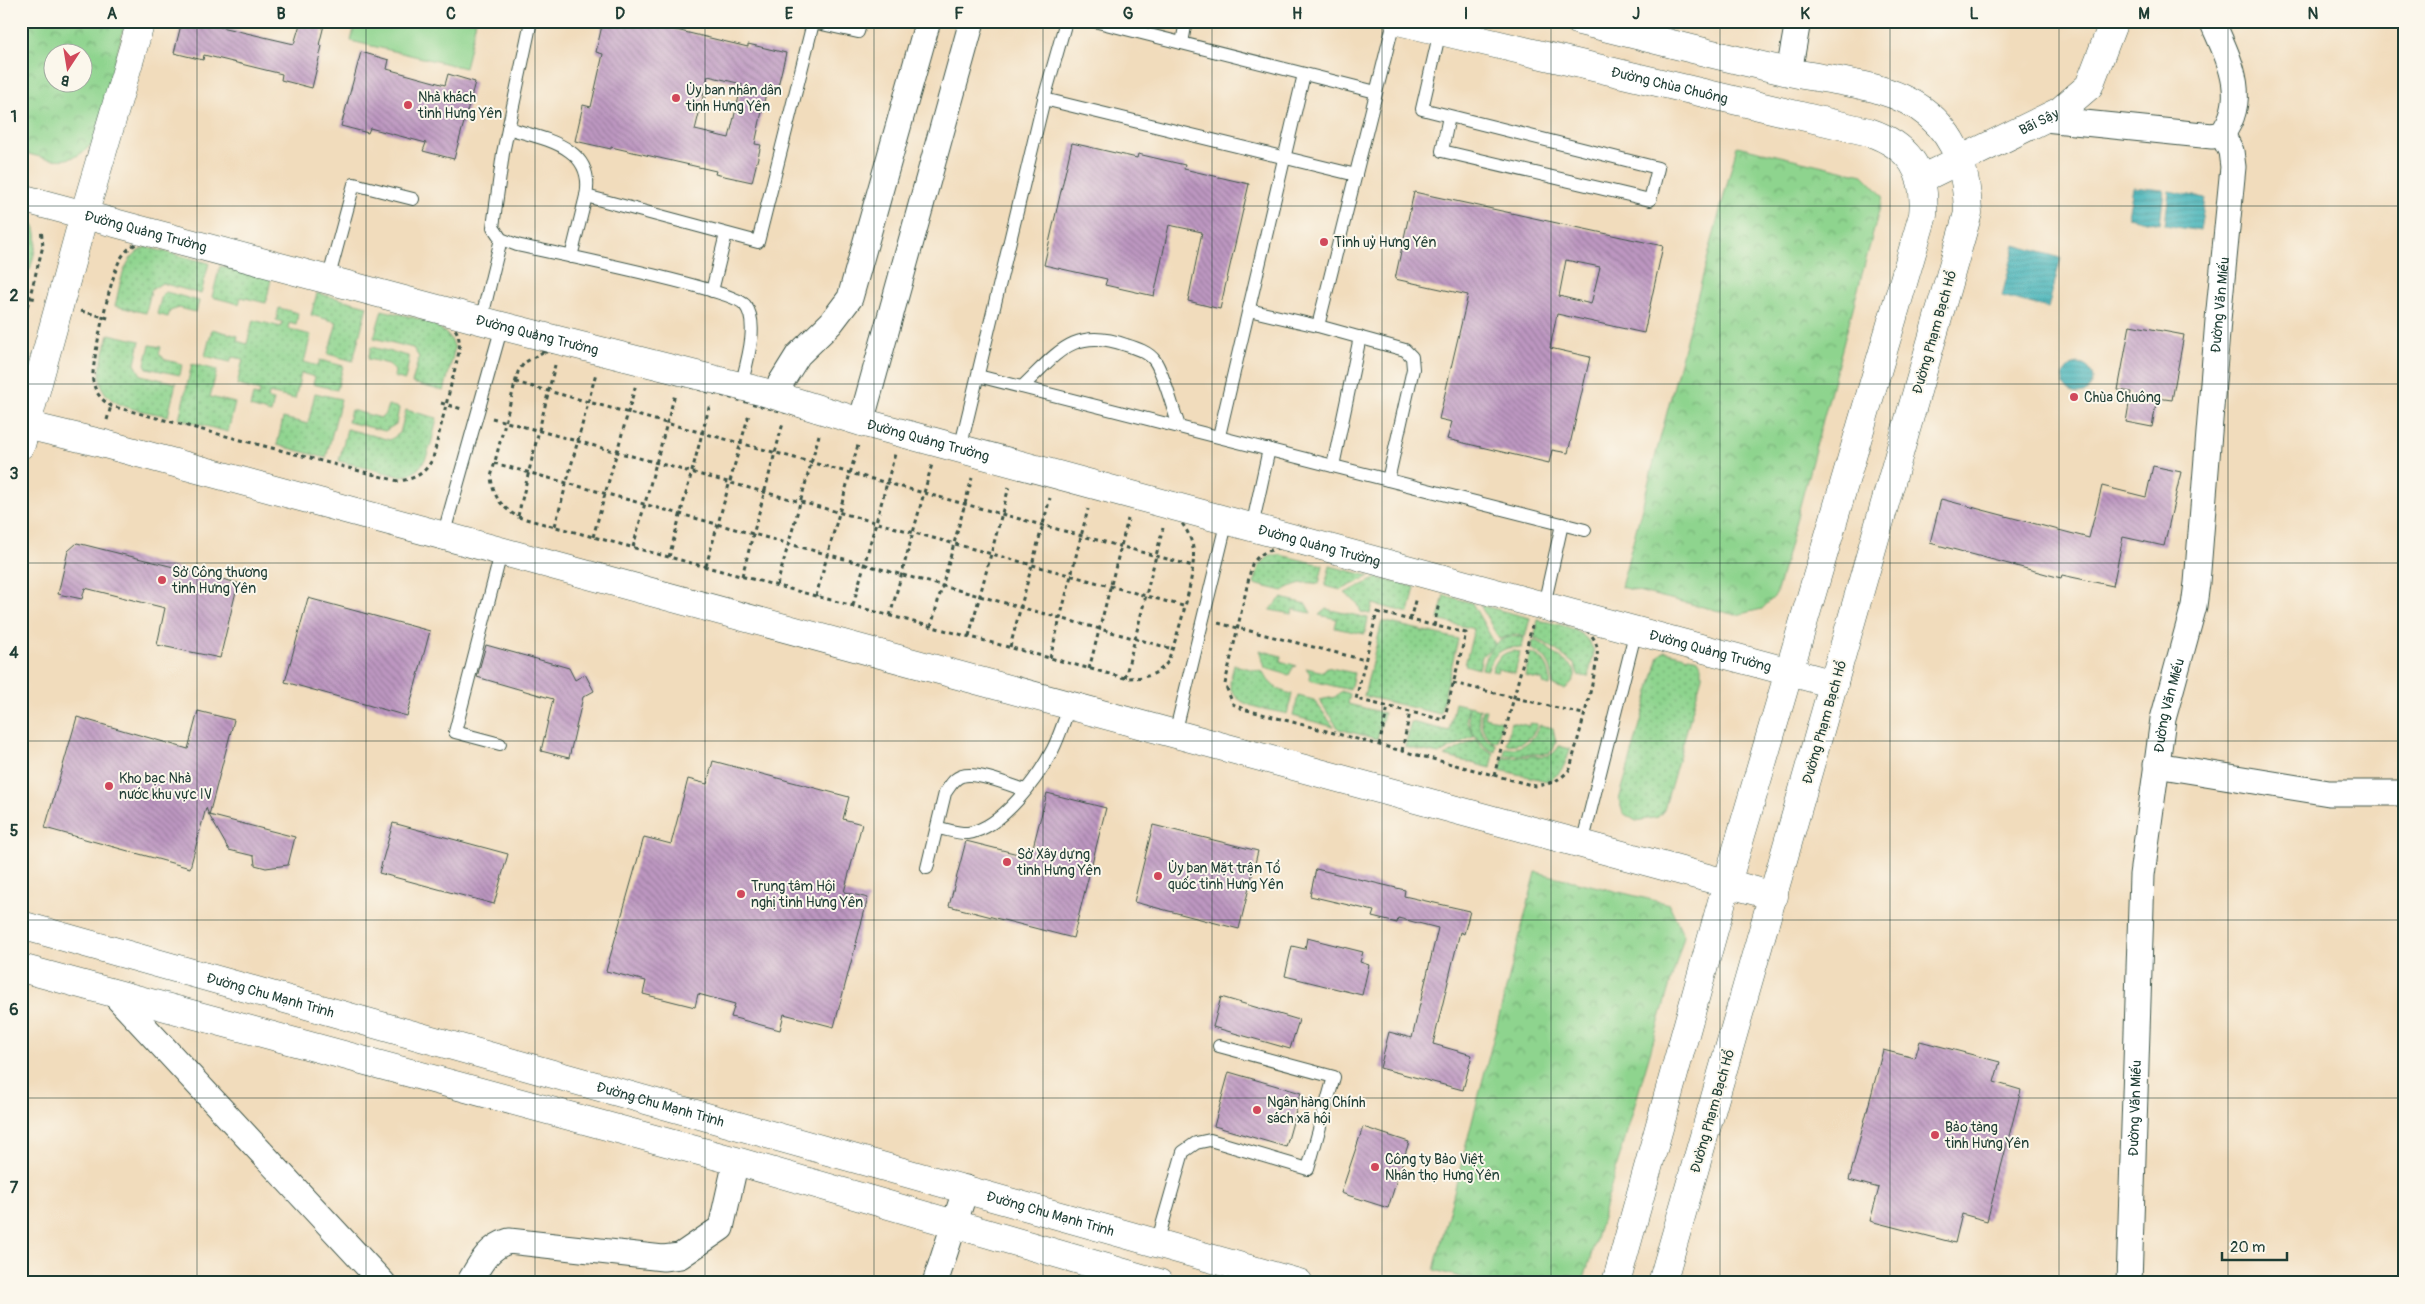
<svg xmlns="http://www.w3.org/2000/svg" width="2425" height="1304" font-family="Pangolin,sans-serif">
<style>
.grass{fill:url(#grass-dots);stroke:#568861}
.park{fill:url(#park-crowns);stroke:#568861;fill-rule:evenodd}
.pitch{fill:#8ed48e;stroke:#568861}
.water{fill:url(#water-rules);stroke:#307876}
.building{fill:url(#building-back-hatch);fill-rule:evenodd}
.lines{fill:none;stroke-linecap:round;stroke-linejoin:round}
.lane-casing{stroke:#3e5548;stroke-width:14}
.street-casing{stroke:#3e5548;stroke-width:27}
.secondary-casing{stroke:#3e5548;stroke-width:29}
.primary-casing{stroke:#3e5548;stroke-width:29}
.path{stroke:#3e5548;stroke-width:3;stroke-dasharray:4 4;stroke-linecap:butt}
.lane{stroke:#fff;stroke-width:12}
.street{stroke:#fff;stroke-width:25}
.secondary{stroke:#fff;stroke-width:28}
.primary{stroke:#fff;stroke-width:28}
.grid{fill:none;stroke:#1f3d34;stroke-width:1;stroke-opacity:0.55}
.poi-dot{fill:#d1495b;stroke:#fbf7ec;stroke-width:2}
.labels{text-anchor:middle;stroke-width:4;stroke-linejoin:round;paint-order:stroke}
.street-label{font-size:14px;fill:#1f3d34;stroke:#fbf7ec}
.poi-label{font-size:14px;fill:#1f3d34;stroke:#fbf7ec;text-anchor:start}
.neatline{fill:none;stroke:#1f3d34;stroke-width:2}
.grid-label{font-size:16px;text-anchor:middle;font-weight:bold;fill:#1f3d34}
</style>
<defs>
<pattern id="grass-dots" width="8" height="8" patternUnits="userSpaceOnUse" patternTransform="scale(1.25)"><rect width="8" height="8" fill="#8ed48e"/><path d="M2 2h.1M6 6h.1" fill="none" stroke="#73ad75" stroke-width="1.8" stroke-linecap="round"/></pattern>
<pattern id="park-crowns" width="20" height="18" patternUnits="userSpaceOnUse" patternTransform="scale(1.25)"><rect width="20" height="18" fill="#8ed48e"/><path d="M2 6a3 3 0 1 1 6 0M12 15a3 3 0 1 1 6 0" fill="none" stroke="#73ad75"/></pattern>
<pattern id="water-rules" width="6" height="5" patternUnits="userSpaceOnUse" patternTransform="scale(1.25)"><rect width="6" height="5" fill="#41b2b8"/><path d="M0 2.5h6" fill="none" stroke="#369296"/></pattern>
<pattern id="building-back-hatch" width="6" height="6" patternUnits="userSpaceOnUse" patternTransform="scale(1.25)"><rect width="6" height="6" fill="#bd97c1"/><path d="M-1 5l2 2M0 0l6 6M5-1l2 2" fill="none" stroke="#997c9e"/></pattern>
</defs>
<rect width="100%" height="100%" fill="#fbf7ec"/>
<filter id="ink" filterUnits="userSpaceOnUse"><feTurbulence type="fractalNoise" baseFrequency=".02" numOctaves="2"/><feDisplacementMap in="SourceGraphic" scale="10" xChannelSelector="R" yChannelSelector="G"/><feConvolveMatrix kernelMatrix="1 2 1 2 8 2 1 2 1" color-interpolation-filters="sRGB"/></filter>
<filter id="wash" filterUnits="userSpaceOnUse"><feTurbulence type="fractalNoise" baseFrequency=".0096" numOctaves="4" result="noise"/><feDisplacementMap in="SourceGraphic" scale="20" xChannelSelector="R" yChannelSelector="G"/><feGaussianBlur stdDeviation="1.12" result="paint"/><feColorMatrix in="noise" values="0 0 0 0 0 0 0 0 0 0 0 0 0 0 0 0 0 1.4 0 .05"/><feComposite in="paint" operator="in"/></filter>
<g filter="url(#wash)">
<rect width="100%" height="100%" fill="#f1dcbc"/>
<g class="grass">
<path d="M21,213c24,13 14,36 9,57l-9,-2z"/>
<path d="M146,247l63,16 -8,31 -39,-11 -11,7 -5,23 -31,-7c6,-23 7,-49 31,-59z"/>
<path d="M220,266l51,13 -5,24 -25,-6 -2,7 -27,-7z"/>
<path d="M166,292l33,9 -3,11 -17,-4 -9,3 -2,6 -11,-3 5,-19z"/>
<path d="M317,293l50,13 -14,55 -25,-7 9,-32 -26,-7z"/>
<path d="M279,308l19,5 -2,12 -7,-2 -1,6 23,6 -7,27 14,4 2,-6 23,6 -6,24 -24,-6 2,-7 -14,-4 -6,26 -26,-6 -1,6 6,1 -3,13 -21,-6 3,-12 6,1 1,-5 -23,-6 6,-26 -11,-2 -2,5 -25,-6 7,-27 26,7 -1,5 10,3 6,-24 28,7 1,-5 -6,-2z"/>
<path d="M382,310c25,7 63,9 73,38l-11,43 -32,-8 7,-26 -6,-9 -39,-10z"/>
<path d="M109,334l31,7 -5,23 6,11 35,8 -8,33c-26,-6 -71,-7 -68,-44 1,-12 6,-26 9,-38z"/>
<path d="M150,345l11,2 -2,7 7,6 16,4 -2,11 -33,-7 -2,-4z"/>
<path d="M371,347l37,9 1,4 -4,20 -11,-3 1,-6 -6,-7 -21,-5z"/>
<path d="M192,364l25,6 -7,27 25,6 -7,29 -49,-13z"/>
<path d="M315,393l26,6 -15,59 -49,-13 6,-27 25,6z"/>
<path d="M388,405l11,3 -3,16 -11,7 -37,-9 3,-12 30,8 4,-4z"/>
<path d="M406,410l31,8c-5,21 -9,59 -38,58l-60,-15 8,-32 43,11 10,-7z"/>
<path d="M1270,555h10l43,10 -4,19c-14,-3 -24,-1 -36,7l-29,-7 5,-18z"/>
<path d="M1330,566l40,10 -29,14 -16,-4z"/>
<path d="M1377,578l38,9 -6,26 -36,-9 -3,10 -9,-2 -3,-8 -13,-11z"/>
<path d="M1444,595l28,8 23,41 -13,12 -3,13 -14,-4 9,-36 -36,-9z"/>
<path d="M1281,598l25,6 5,9 -18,-4 -1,5 -22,-4z"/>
<path d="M1480,605l50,13 -5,19 -10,-3 -16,5z"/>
<path d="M1326,609l42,9 -3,16 -30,-6 2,-9 -18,-4z"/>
<path d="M1538,620c22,5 48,7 56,32l-6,25 -10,-2 -3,-10c-13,-10 -26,-22 -41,-27z"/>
<path d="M1382,621l76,18 -18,75 -76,-18z"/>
<path d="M1515,636l9,2 -2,10c-17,-3 -30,5 -34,22l-6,-1c4,-18 14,-31 33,-33z"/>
<path d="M1533,640c11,3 14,8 23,15 14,11 30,16 9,34l-12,-3c0,-18 -5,-30 -22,-37z"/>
<path d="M1260,650l21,6 -1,5 17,5 -4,1 -4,8 -24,-7z"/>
<path d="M1514,651l6,1 -5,21 -17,-4 -1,3 -5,-1c4,-11 10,-19 22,-20z"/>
<path d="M1664,651l34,8 4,7v10l-38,134 -6,7 -22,4 -13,-8 -4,-13 40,-144z"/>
<path d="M1530,653c15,3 22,19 20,33l-7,-2v-4l-18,-4z"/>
<path d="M1234,665l29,7c7,13 15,19 29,22l-5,20c-17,-5 -55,-6 -57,-30 0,-6 3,-13 4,-19z"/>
<path d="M1326,667l28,6 -4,17 -41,-10 2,-5 -5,-7 18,4z"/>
<path d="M1341,691l9,3 -2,10 36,9 -7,26 -38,-10 -20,-29 16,-3z"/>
<path d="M1298,696l16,4 20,27 -41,-11z"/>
<path d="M1455,703l13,3 -2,14 8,16 -35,18 -34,-7 6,-25 38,9z"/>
<path d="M1469,706l11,3c-4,14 1,30 16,35l-1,8c-18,-6 -30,-28 -26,-46z"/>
<path d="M1482,710h4l-2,7 18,4 -5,21c-14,-4 -18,-19 -15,-32z"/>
<path d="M1511,722l18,4 1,-3 7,1c-2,14 -18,23 -31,20z"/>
<path d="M1540,725l13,3 3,14 -3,8 -4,3 -45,3 1,-8c18,2 28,-7 35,-23z"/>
<path d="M1476,739l6,8 12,7 -3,14 -47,-12z"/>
<path d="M1559,746l11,3c-4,15 -8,25 -23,32l-47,-11 3,-12c10,1 19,-2 28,-2 13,-1 21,3 28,-10z"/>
</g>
<g class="park">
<path d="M21,21l104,2 -30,117c-22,28 -43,20 -74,12zM52,52h30v30h-30z"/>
<path d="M1737,146l126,29 20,21 -107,399 -14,14 -26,6 -115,-28z"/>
<path d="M1536,872l133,32 15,32 -101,347h-100l-49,-13z"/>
</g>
<path class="pitch" d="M356,21h120l-11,47 -114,-27z"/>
<g class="water">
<path d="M2133,187l31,3 -4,34 -32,-7z"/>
<path d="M2169,191l36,7 -5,33 -35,-6z"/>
<path d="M2015,245l46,13 -13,50 -46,-12z"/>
<circle cx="2078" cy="379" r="15"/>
</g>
<g id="blocks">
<g class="building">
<path d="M182,21h31l-1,4 82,19 7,-23h24l-6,24 3,1 -10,42 -31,-8 1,-6 -78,-19 -1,5 -29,-7z"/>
<path d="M603,21h35l110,26v-3l38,9 -9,37 -10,-2 -12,56 6,1 -9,37 -37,-8 1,-3 -105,-24v2l-36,-8 8,-36 8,2 12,-53 -7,-2zM708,76l34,8 -13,54 -34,-8z"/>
<path d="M361,52l28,8 -2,9 58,16 3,-11 27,8 -21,77 -31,-8 3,-8 -56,-15 -2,5 -27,-7z"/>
<path d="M1072,143l65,15 1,-4 47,11 -1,4 65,15 -29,125 -32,-8 14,-69 -33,-7 -15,71 -49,-11 2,-6 -63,-14z"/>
<path d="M1414,192l249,54 -19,87 -87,-19 -7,34 40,9 -22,96 -16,-3 -3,13 -102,-24 5,-17 -13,-3 29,-124 -73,-16zM1566,260l34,7 -9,37 -32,-8z"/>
<path d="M2130,325l54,10 -12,65 -15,-2 -5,29 -26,-5 5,-30 -13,-2z"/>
<path d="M2153,466l28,6 -17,74 -41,-9 -10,49 -51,-11 -1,3 -131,-35 11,-44 148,39 13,-52 44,11z"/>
<path d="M77,543l161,40 -18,75 -63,-13 8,-37 -80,-20 -3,11 -24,-5 10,-43z"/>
<path d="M308,598l122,33 -23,85 -122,-34z"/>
<path d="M486,645l83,23 6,12 10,-6 9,17 -11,6 -14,61 -28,-7 12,-52 -76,-22z"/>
<path d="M198,711l36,9 -25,95 -3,-7 -16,60 -145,-40 32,-111 111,32z"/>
<path d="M713,761l136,36 -6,22 19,5 -18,68 24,6 -34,129 -50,-13 -4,16 -49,-13 4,-13 -37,-10 -3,13 -52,-13 3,-13 -40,-10 38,-134 27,7 17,-65 19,5z"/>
<path d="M1047,793l59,15 -33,130 -124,-32 17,-65 52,13 15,-7z"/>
<path d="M209,815l86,22 -7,28 -22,3 -11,-3 -1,-9 -25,-6z"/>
<path d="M393,823l115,31 -14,50 -115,-31z"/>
<path d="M1153,825l105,26 -19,78 -105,-27z"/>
<path d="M1316,869l89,21 -1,6 66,15 -6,23 -4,-2 -27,112 39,11 -9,35 -83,-22 9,-36 23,6 26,-110 -40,-10 -1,5 -25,-6 2,-6 -64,-15z"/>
<path d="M1307,938l56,14 -3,10 9,3 -7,30 -77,-19 7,-30 13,3z"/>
<path d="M1221,997l78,23 -9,29 -77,-22z"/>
<path d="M1920,1041l80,21 -6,20 27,8 -34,131 -25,-7 -7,29 -85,-22 9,-33 -30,-8 34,-130 32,8z"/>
<path d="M1229,1072l72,21 -15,54 -72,-21z"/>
<path d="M1363,1127l46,15 -21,66 -47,-15z"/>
</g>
</g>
</g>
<g filter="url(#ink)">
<use href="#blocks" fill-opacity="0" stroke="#3e5548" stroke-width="1"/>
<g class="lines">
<g class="lane-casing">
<g id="lane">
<path d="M531,21l-28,132 -10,74 8,12 16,6c31,7 216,44 228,60 15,18 1,60 -4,81"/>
<path d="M808,21l50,11 3,-11"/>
<path d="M1094,21l282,71"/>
<path d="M1440,31l-18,78 236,59 -8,32 -208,-49 7,-35"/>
<path d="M1182,43l4,-22"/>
<path d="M1044,99l312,76"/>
<path d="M508,128c35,11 88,18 78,68l172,46 55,-219"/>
<path d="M571,257l15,-61"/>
<path d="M328,280l26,-96 59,15"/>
<path d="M712,291l14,-57"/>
<path d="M1249,310l69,16 87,24 7,7 1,12 -25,111"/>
<path d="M481,321l20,-82"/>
<path d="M1318,326l76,-305"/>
<path d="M978,376l607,154"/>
<path d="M1022,387c35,-33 51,-61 104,-42 10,3 23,7 29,16 9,13 18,49 24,65"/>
<path d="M1219,436l85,-362"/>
<path d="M960,449l84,-350 22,-78"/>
<path d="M1333,466l27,-129"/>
<path d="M1252,527l17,-78"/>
<path d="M443,536l59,-210"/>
<path d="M1544,605l18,-81"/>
<path d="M1175,734l52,-214"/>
<path d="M500,744l-45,-12 46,-179"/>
<path d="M937,828c9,1 22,6 31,5 34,-5 70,-55 85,-84 7,-14 11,-29 17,-43"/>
<path d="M1582,844l54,-214"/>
<path d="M927,868l18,-75c5,-7 9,-15 17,-17 14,-5 48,9 63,14"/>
<path d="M1157,1243l26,-91 13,-9 14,-3 98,29 26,-92 -115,-31"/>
</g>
</g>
<g class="street-casing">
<g id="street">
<path d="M1789,72l9,-51"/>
<path d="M2045,119l167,17 10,-2c28,-37 6,-76 -10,-113"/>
<path d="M773,395l25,-40 33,-32 19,-25 78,-277"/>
<path d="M861,422l111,-401"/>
<path d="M2156,765l173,28h75"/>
<path d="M112,992l271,291"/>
<path d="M469,1283c11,-19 19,-36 40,-42l154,17 17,-2 41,-28 15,-67"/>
<path d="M935,1283l31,-95"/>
<path id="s1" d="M2129,1283l13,-408 21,-156 31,-113 3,-23 21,-263 15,-153 -2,-16 -9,-17"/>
</g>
</g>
<g class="secondary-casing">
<g id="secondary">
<path id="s2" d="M1398,21l471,111c41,14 58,40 54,83l-196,668 -111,400"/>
<path d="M1579,21c70,17 139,35 210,51 45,10 103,11 140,43 30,26 38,60 39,98l-306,1070"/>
<path id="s3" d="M1921,179l139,-68 29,-25 25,-65"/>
<path id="s4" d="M21,198l481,128 262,66 97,30 973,262"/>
<path d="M21,424l80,19 1673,453"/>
<path d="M21,445l63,-230 57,-194"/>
</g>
</g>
<g class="primary-casing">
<g id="primary">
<path id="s5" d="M21,925l1278,358"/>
<path d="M21,968l715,193 423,122"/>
</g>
</g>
<g class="path">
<path d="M150,240l289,76c16,10 22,16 20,36l-26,106c-8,16 -18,21 -35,23l-287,-75c-9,-6 -15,-12 -18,-24 -3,-14 19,-112 28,-124 7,-11 16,-16 29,-18z"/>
<path d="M23,296l14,3"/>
<path d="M81,311l31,8"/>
<path d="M21,330l22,-84 -2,-17"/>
<path d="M543,352h16l618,165c8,9 14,20 16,31 4,24 -16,91 -26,115 -12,14 -24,15 -42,15l-607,-161c-17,-10 -25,-21 -27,-40l27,-105 6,-9z"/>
<path d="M515,382l678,184"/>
<path d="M441,403l21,6"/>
<path d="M492,418l691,188"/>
<path d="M107,420l4,-14"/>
<path d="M494,463l679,186"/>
<path d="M518,516l37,-151"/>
<path d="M555,526l41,-153"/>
<path d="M593,537l43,-153"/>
<path d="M633,547l42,-153"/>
<path d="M1278,548l299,76c10,6 17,11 20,23 4,14 -22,101 -27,122 -10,12 -20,15 -35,17l-292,-77 -10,-5 -8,-20 27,-120c7,-10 14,-13 26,-16z"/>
<path d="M669,557l41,-153"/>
<path d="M706,566l43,-152"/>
<path d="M742,576l41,-153"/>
<path d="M777,585l42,-150"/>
<path d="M816,596l42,-151"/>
<path d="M853,605l42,-151"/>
<path d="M1377,612l89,21 -22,87 -88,-21z"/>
<path d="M890,616l42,-152"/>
<path d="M1410,620l6,-23"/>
<path d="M1218,623l147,37"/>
<path d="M1434,626l5,-23"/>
<path d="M931,627l41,-149"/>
<path d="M969,636l40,-149"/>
<path d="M1010,647l40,-149"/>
<path d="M1050,658l38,-149"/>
<path d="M1089,669l39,-150"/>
<path d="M1125,678l38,-150"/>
<path d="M1453,683l130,31"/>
<path d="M1379,745l9,-38"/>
<path d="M1402,751l8,-39"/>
<path d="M1494,776l38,-150"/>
</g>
<use href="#lane" class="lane"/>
<use href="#street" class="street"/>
<use href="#secondary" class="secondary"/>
<use href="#primary" class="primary"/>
</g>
</g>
<path class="grid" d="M197,21v1262M366,21v1262M535,21v1262M705,21v1262M874,21v1262M1043,21v1262M1212,21v1262M1382,21v1262M1551,21v1262M1720,21v1262M1890,21v1262M2059,21v1262M2228,21v1262M21,206h2383M21,384h2383M21,563h2383M21,741h2383M21,920h2383M21,1098h2383"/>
<g class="poi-dot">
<circle cx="676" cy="98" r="5"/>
<circle cx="408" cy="105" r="5"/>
<circle cx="1324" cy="242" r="5"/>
<circle cx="2074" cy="397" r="5"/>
<circle cx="162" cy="580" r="5"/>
<circle cx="109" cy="786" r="5"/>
<circle cx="1007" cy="862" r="5"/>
<circle cx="1158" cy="876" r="5"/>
<circle cx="741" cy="894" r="5"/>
<circle cx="1257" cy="1110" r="5"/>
<circle cx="1935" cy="1135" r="5"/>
<circle cx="1375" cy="1167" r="5"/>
</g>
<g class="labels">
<g class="street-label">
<text dy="5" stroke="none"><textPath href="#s2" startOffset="279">Đường Chùa Chuông</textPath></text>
<text dy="5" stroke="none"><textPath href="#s3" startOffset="131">Bãi Sậy</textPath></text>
<text dy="5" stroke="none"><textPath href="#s4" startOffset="129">Đường Quảng Trường</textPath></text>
<text dy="5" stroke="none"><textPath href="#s1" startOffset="985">Đường Văn Miếu</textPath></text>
<text transform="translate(1934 332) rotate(-74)" y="5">Đường Phạm Bạch Hổ</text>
<text dy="5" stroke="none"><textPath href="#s4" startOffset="534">Đường Quảng Trường</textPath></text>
<text dy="5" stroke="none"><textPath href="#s4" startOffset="939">Đường Quảng Trường</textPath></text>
<text dy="5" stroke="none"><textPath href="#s4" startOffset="1344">Đường Quảng Trường</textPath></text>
<text dy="5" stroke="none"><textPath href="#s4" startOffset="1749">Đường Quảng Trường</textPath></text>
<text dy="5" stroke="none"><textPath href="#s1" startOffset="580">Đường Văn Miếu</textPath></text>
<text transform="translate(1824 722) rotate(-74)" y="5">Đường Phạm Bạch Hổ</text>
<text dy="5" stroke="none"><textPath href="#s5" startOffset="259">Đường Chu Mạnh Trinh</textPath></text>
<text dy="5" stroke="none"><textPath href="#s5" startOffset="664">Đường Chu Mạnh Trinh</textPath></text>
<text dy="5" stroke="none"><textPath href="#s1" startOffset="175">Đường Văn Miếu</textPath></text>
<text transform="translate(1712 1111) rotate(-74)" y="5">Đường Phạm Bạch Hổ</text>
<text dy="5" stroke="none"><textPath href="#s5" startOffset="1069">Đường Chu Mạnh Trinh</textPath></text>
</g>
<g class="poi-label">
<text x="686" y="95">Ủy ban nhân dân<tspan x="686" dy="16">tỉnh Hưng Yên</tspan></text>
<text x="418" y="102">Nhà khách<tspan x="418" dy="16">tỉnh Hưng Yên</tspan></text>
<text x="1334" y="247">Tỉnh uỷ Hưng Yên</text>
<text x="2084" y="402">Chùa Chuông</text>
<text x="172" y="577">Sở Công thương<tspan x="172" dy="16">tỉnh Hưng Yên</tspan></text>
<text x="119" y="783">Kho bạc Nhà<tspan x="119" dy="16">nước khu vực IV</tspan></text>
<text x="1017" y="859">Sở Xây dựng<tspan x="1017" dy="16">tỉnh Hưng Yên</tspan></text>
<text x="1168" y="873">Ủy ban Mặt trận Tổ<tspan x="1168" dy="16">quốc tỉnh Hưng Yên</tspan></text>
<text x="751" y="891">Trung tâm Hội<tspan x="751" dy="16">nghị tỉnh Hưng Yên</tspan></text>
<text x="1267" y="1107">Ngân hàng Chính<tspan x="1267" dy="16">sách xã hội</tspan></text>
<text x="1945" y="1132">Bảo tàng<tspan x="1945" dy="16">tỉnh Hưng Yên</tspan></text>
<text x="1385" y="1164">Công ty Bảo Việt<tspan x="1385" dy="16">Nhân thọ Hưng Yên</tspan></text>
</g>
</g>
<rect width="2425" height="1304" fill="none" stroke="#fbf7ec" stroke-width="55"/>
<g transform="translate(68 68) rotate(192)"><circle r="24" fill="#fbf7ec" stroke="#a3ada2"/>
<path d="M0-4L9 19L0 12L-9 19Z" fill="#d1495b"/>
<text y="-8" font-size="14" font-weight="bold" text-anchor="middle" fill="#1f3d34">B</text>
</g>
<path d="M2222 1252v8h65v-8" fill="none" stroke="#1f3d34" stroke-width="2.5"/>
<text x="2230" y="1252" font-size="15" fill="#1f3d34" stroke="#fbf7ec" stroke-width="4" paint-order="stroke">20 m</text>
<rect x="28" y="28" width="2370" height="1248" class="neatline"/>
<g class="grid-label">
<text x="112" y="19">A</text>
<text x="281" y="19">B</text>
<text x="451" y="19">C</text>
<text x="620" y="19">D</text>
<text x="789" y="19">E</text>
<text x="959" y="19">F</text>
<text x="1128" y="19">G</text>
<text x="1297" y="19">H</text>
<text x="1466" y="19">I</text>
<text x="1636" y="19">J</text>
<text x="1805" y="19">K</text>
<text x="1974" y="19">L</text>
<text x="2144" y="19">M</text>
<text x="2313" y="19">N</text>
<text x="14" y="122">1</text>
<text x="14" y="301">2</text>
<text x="14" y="479">3</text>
<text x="14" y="658">4</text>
<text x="14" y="836">5</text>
<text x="14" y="1015">6</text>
<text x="14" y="1193">7</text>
</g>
</svg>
